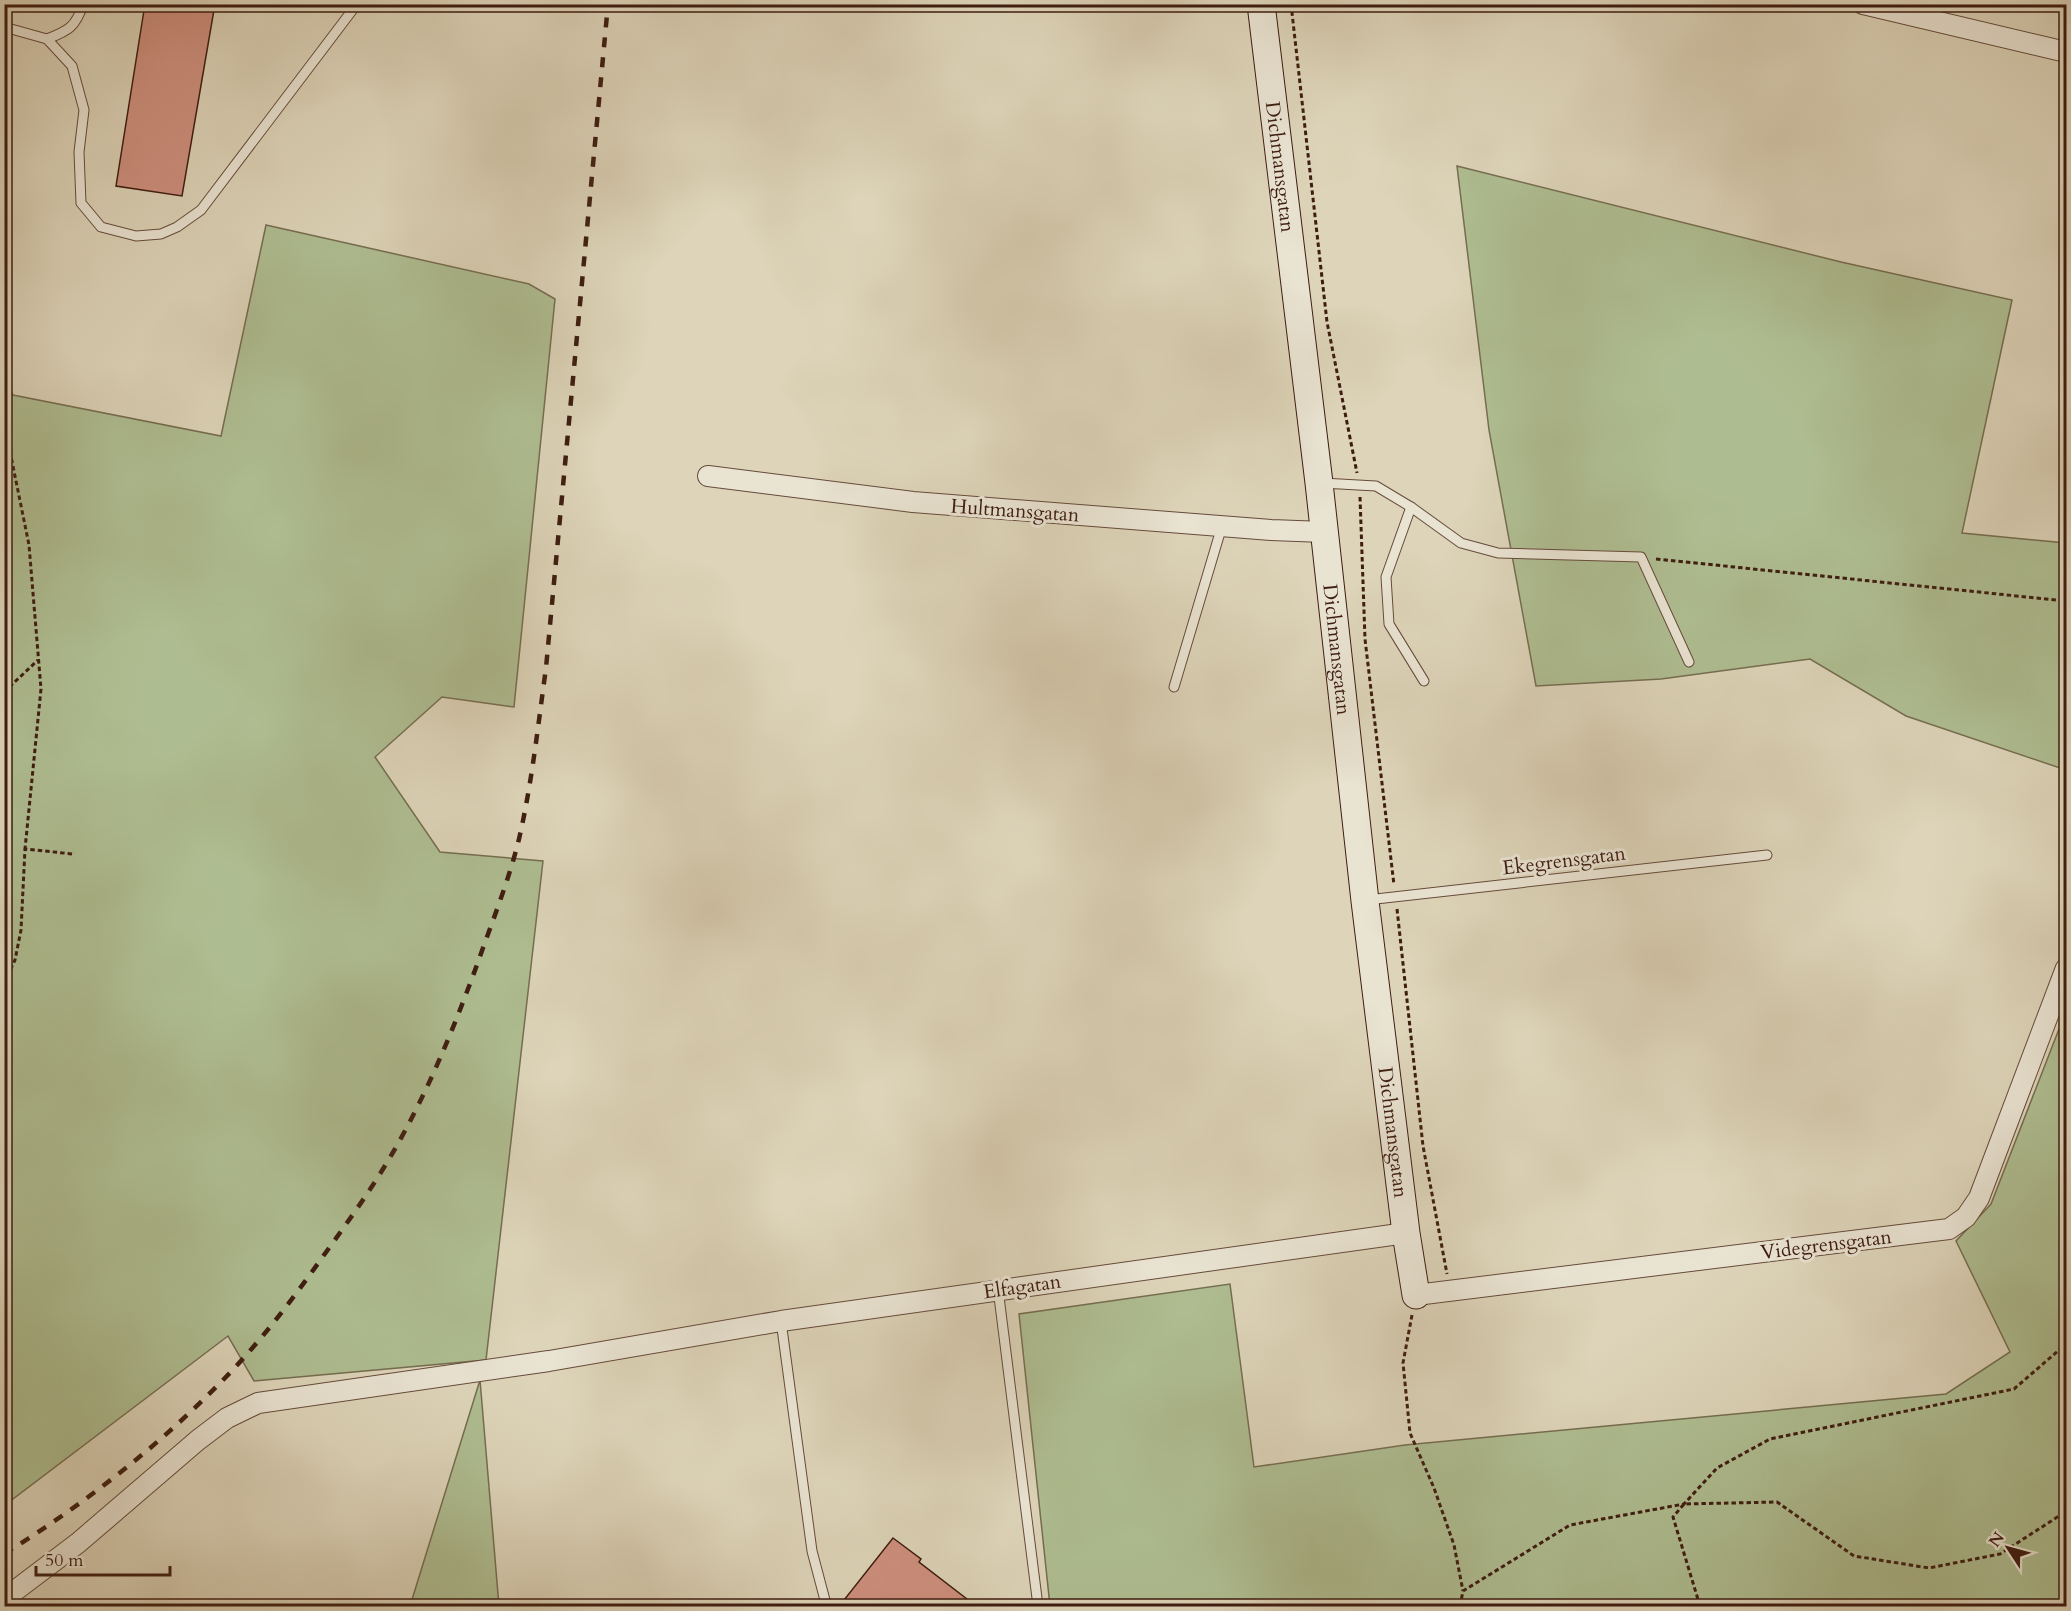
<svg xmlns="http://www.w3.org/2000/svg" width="2071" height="1611" font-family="Cardo,serif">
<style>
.green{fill:#aebd91;stroke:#766d51;stroke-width:1.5}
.building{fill:#ce907f;stroke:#3e1d11;stroke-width:1.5}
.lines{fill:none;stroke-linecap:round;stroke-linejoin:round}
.lane-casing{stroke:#664b3b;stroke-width:11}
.street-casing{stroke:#664b3b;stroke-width:22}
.secondary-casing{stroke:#3e1d11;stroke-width:29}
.path{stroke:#3e1d11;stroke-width:3;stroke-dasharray:4.5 3;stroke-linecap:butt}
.lane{stroke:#e9e3d2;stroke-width:9}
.street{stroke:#e9e3d2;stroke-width:20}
.secondary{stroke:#e9e3d2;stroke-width:27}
.rail{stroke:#3e1d11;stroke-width:4.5;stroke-dasharray:10 10;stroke-linecap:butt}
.labels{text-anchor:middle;stroke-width:6;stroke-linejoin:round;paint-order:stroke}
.street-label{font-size:20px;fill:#3e1d11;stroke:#e9e3d2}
</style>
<rect width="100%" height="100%" fill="#ddd4b9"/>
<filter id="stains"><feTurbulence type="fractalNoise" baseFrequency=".00333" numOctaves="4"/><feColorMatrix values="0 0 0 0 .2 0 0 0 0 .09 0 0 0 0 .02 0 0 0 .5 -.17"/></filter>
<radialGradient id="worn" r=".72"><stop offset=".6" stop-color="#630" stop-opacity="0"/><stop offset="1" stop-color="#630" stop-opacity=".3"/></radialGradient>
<g class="green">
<path d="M1457,166l384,96 171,38 -50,233 104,10v227l-160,-54 -96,-57 -149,20 -125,7 -47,-256z"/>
<path d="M266,225l263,59 26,15 -41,408 -72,-10 -67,60 65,95 103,9 -57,499 -232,21 -26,-45 -223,169 -1,-1126 9,16 208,41z"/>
<path d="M2066,1011v595h-1016l-31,-292 211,-30 24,183 151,-22 541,-51 64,-42 -54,-111 35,-37z"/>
<path d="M480,1380l19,226h-89z"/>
</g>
<g class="building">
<path d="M145,4h70l-33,192 -66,-10z"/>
<path d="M893,1538l28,21 -2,3 57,44h-124l-8,-6z"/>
</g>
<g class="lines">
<g class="lane-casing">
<g id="lane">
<path d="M4,27l43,12 25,27 12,44 -5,42 2,51 20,24 35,9 25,-2 16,-7 24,-17 156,-206"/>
<path d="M47,39c21,-8 29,-12 36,-35"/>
<path d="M1322,483l54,3 35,21 50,36 37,10 143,4 48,105"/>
<path d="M1411,507l-25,70 3,47 35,57"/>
<path d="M1174,687l48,-161"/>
<path d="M1367,900l400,-45"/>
<path d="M998,1289l40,317"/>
<path d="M781,1321l31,230 14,53 -1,2"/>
</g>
</g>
<g class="street-casing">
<g id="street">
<path d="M1863,4l203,48"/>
<path d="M708,476l205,26 358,28 53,2"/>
<path d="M1416,1295l533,-66 17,-12 13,-19 87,-230"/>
<path d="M4,1599l74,-56 120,-103 29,-22 31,-15 291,-42 232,-40 625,-88"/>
</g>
</g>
<g class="secondary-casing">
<g id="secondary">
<path id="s1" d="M1261,4l58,479 46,418 41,332 10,62"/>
</g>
</g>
<g class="path">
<path d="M1291,4l36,318 30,151"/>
<path d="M4,422l25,123 12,144 -16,160"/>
<path d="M1360,497l5,142 29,246"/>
<path d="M1656,559l410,42"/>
<path d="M4,692l34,-32"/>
<path d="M1397,909l26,237 24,128"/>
<path d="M4,983l11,-23 6,-30 4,-81 48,5"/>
<path d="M1412,1315l-9,48 7,70 24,55 20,57 9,46"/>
<path d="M1460,1606l3,-15 107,-66 114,-21 33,-36 53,-29 244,-50 52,-45"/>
<path d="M1700,1606l-27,-89 11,-13 93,-2 77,54 75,12 71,-14 59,-38 7,-16"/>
</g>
<use href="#lane" class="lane"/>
<use href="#street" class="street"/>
<use href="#secondary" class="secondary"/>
<path class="rail" d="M4,1554c79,-49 155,-108 220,-175 35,-36 66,-76 95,-117 25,-35 51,-70 73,-108 35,-60 62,-126 86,-192 14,-40 31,-82 41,-123 13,-56 19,-114 27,-171l62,-664"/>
</g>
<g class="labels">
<g class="street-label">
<text dy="7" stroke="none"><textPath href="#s1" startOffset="164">Dichmansgatan</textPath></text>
<text transform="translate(1015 510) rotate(4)" y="7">Hultmansgatan</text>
<text dy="7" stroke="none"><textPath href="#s1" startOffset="650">Dichmansgatan</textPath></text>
<text transform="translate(1564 860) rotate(-7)" y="7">Ekegrensgatan</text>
<text dy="7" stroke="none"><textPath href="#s1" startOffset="1136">Dichmansgatan</textPath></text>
<text transform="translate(1826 1244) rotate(-7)" y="7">Videgrensgatan</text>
<text transform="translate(1022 1286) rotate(-8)" y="7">Elfagatan</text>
</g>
</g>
<rect width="2071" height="1611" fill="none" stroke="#ddd4b9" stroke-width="24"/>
<rect x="6" y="6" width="2059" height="1599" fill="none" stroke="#3e1d11" stroke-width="3"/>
<rect x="12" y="12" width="2047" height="1587" fill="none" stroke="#3e1d11" stroke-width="1.5"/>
<g transform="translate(2008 1548) rotate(306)" stroke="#e9e3d2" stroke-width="4.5" paint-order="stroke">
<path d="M0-4.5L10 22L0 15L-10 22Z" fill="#3e1d11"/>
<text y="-9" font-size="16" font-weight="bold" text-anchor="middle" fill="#3e1d11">N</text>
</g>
<path d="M36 1566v9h134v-9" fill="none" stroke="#3e1d11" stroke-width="3"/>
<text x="45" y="1566" font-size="18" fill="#3e1d11" stroke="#e9e3d2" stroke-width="4.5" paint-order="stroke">50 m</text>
<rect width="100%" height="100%" filter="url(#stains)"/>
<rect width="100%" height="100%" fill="url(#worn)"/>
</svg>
